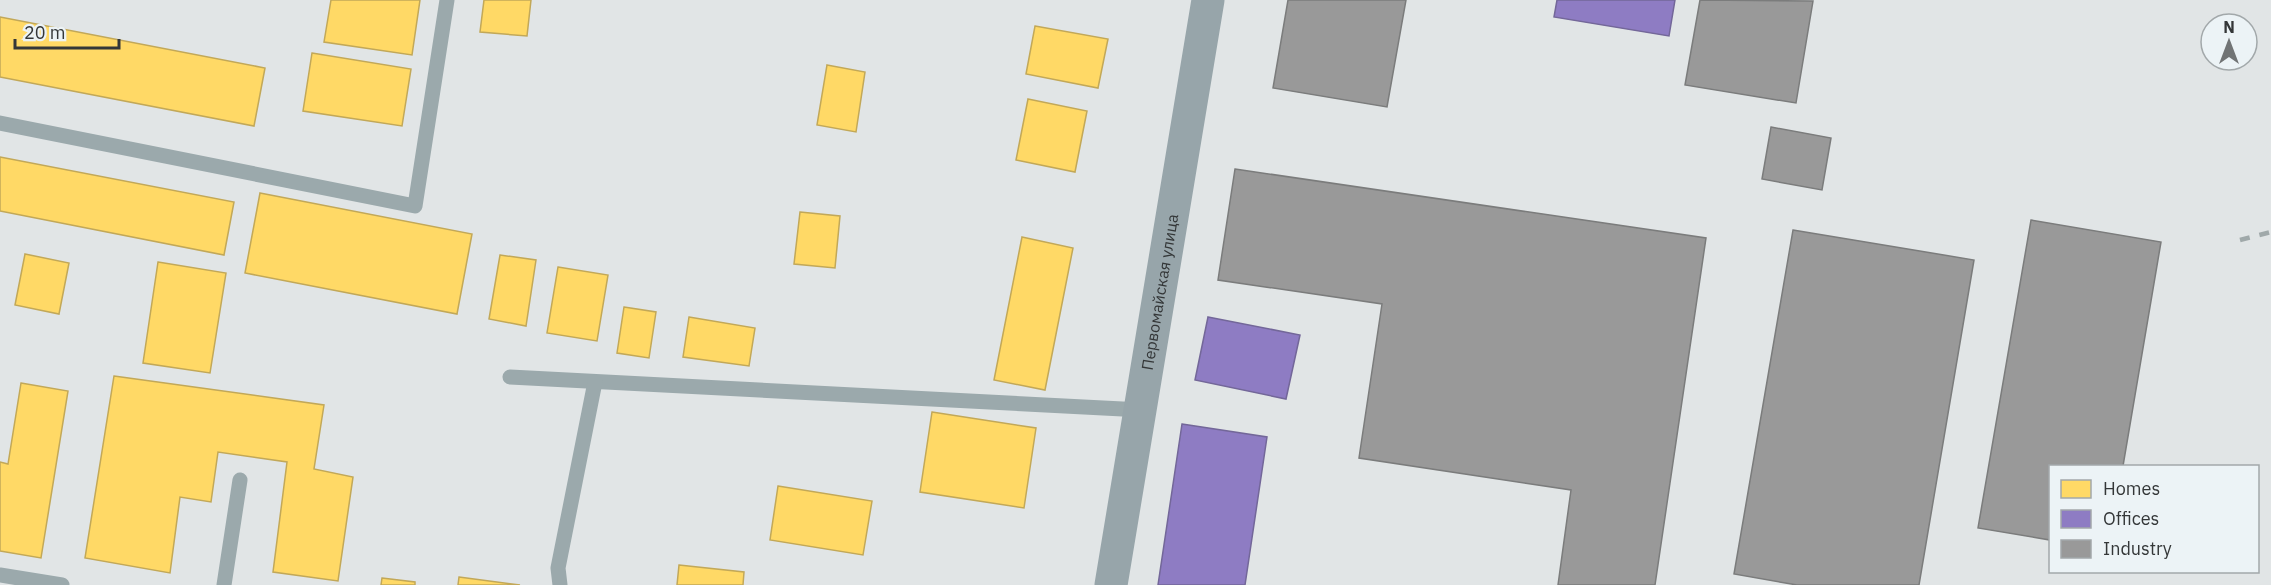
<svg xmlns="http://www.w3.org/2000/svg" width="2271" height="585" font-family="'IBM Plex Sans',sans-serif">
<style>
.homes{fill:#ffd966;stroke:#c2a858;stroke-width:1.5}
.offices{fill:#8e7cc3;stroke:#736799;stroke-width:1.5}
.industry{fill:#999;stroke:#7b7c7c;stroke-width:1.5}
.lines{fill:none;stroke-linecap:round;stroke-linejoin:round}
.lane{stroke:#9ba9ac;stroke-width:15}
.secondary{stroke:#97a5aa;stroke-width:33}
.rail{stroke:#a0a9aa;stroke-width:4.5;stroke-dasharray:10 10;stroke-linecap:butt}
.labels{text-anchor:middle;stroke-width:6;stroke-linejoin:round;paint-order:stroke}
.street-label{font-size:16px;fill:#343738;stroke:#ecf3f6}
</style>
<rect width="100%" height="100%" fill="#e1e5e6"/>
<g class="homes">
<path d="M331,0h89l-8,55 -88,-13z"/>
<path d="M484,0h47l-4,36 -47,-4z"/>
<path d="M0,17l265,51 -11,58 -254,-49z"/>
<path d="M1035,26l73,13 -10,49 -72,-14z"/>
<path d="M312,53l99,16 -9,57 -99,-15z"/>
<path d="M827,65l38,7 -9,60 -39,-7z"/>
<path d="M1028,99l59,12 -12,61 -59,-12z"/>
<path d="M0,157l234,45 -10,53 -224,-44z"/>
<path d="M260,193l212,41 -15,80 -212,-41z"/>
<path d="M800,212l40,4 -5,52 -41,-4z"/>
<path d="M1022,237l51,11 -28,142 -51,-10z"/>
<path d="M25,254l44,9 -10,51 -44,-9z"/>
<path d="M500,255l36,5 -10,66 -37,-7z"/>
<path d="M158,262l68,11 -16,100 -67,-10z"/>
<path d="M558,267l50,8 -11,66 -50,-8z"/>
<path d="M624,307l32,5 -7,46 -32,-5z"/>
<path d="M689,317l66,11 -6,38 -66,-9z"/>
<path d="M114,376l210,29 -10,64 39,8 -15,104 -65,-9 14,-110 -69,-10 -7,50 -31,-5 -10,76 -85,-15z"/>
<path d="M21,383l47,8 -27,167 -41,-7v-89l8,2z"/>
<path d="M932,412l104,16 -12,80 -104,-16z"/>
<path d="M778,486l94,15 -9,54 -93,-15z"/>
<path d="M679,565l65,7 -1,13h-66z"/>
<path d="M459,577l61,8h-62z"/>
<path d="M382,578l33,4v3h-34z"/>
</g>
<g class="offices">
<path d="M1557,0h118l-6,36 -115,-19z"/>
<path d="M1208,317l92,18 -14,64 -91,-19z"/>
<path d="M1182,424l85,13 -22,148h-87z"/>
</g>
<g class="industry">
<path d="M1288,0h118l-19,107 -114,-19z"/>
<path d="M1700,0l113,1 -17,102 -111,-18z"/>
<path d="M1771,127l60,11 -9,52 -60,-11z"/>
<path d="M1235,169l471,69 -51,347h-97l13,-95 -212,-32 23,-154 -164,-24z"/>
<path d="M2031,220l130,22 -38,224h-73v74l-72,-12z"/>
<path d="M1793,230l181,30 -55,325h-122l-63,-11z"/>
</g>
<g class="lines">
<g class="lane">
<path d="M0,123l415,83 32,-206"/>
<path d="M510,377l632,33"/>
<path d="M0,575l62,10"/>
<path d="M224,585l16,-105"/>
<path d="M560,585l-2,-17 37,-186"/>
</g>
<path class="secondary" id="s1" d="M1111,585l97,-585"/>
<path class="rail" d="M2240,240l31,-8"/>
</g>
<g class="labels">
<g class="street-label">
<text dy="6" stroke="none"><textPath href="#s1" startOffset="297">Первомайская улица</textPath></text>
</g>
</g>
<rect x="2049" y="465" width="210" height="108" fill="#ecf3f6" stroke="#a2a8aa" stroke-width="1.5"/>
<rect x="2061" y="480" width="30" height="18" fill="#ffd966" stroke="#a2a8aa" stroke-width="1.5"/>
<text x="2103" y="495" font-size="18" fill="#343738">Homes</text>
<rect x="2061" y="510" width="30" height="18" fill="#8e7cc3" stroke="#a2a8aa" stroke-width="1.5"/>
<text x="2103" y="525" font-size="18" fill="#343738">Offices</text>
<rect x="2061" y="540" width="30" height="18" fill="#999999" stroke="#a2a8aa" stroke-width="1.5"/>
<text x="2103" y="555" font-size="18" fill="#343738">Industry</text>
<g transform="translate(2229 42)"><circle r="28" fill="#ecf3f6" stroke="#a2a8aa" stroke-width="1.5"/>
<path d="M0-4.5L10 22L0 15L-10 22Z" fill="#717475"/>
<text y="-9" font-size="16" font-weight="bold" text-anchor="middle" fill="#343738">N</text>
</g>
<path d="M15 39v9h104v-9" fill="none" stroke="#343738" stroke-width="3"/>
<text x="24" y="39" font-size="18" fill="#343738" stroke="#ecf3f6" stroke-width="4.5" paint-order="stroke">20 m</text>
</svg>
